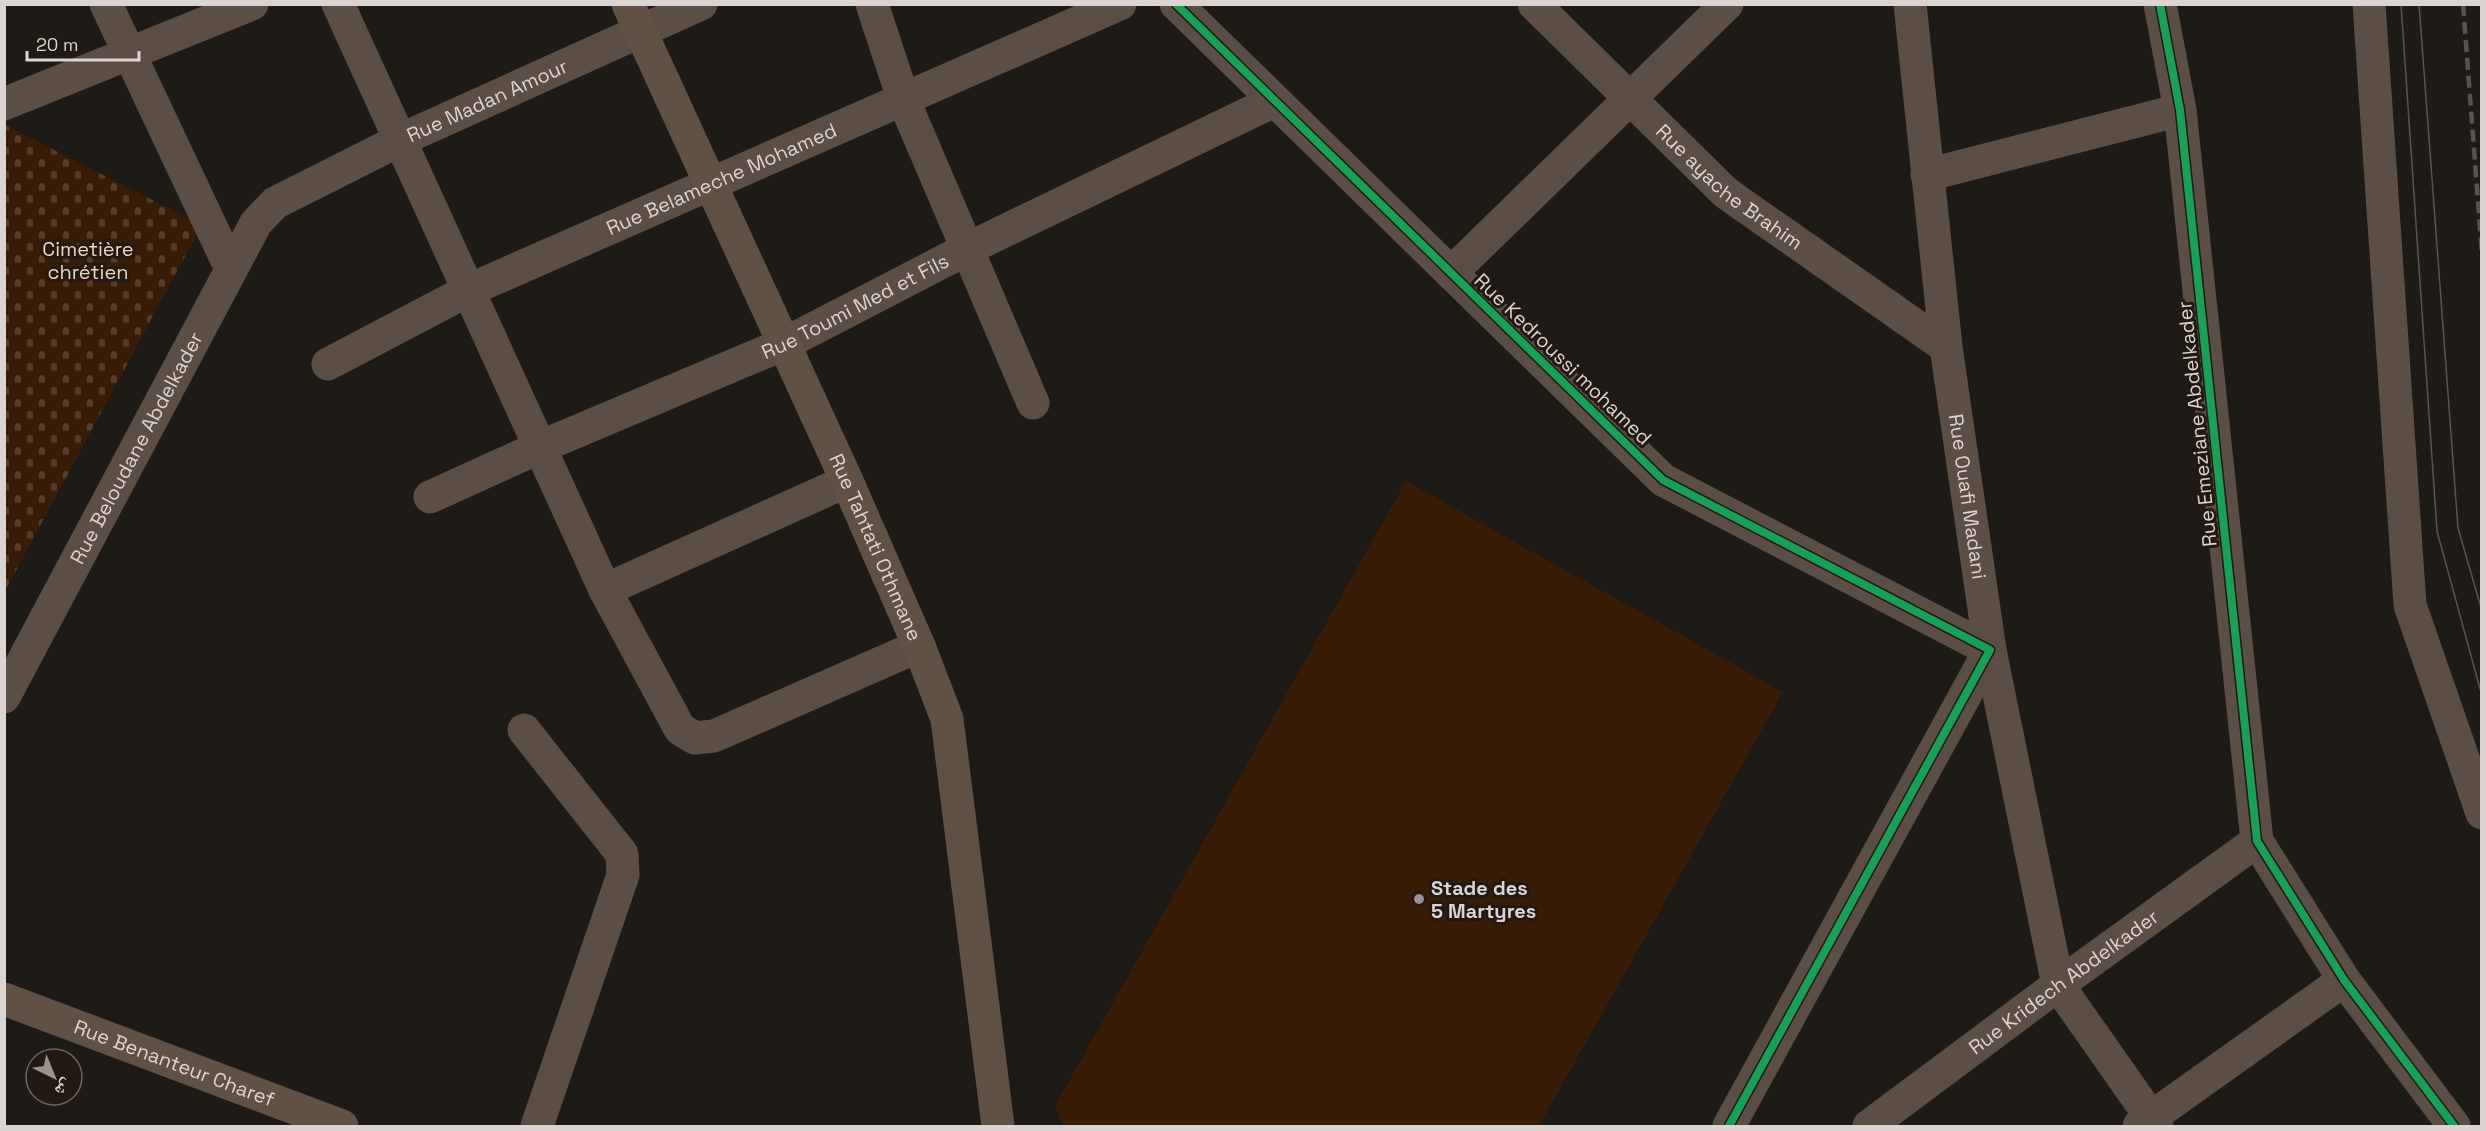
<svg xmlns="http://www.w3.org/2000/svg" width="2486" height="1131" font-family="'Space Grotesk','Noto Naskh Arabic',sans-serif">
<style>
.cemetery{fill:url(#cemetery-stones)}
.garden{fill:#381d06}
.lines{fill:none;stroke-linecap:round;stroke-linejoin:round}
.minor{stroke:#5b4e45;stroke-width:33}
.secondary{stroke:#615145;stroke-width:33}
.tram{stroke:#5b524c;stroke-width:1.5}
.rail{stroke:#5b524c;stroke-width:4.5;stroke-dasharray:12 6;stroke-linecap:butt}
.cycleway-casing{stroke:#221913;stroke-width:11}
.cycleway{stroke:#1a9f57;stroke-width:8}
.poi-dot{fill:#99938f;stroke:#221913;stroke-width:2}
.labels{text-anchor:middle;stroke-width:6;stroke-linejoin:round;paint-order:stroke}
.street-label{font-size:20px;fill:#dbd4d0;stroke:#221913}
.park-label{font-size:20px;fill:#f7d2ba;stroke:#221913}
.poi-label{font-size:20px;font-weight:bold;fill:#dbd4d0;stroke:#221913;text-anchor:start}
</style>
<defs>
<pattern id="cemetery-stones" width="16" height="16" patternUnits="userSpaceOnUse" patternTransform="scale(1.5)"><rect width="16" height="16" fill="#381d06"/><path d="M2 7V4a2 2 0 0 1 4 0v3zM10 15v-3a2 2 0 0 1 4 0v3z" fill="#543d29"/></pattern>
</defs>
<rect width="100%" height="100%" fill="#1e1a16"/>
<path class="cemetery" d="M5,125l197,100 -197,366z"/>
<path class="garden" d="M1406,481l377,211 -244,434h-476l-8,-20z"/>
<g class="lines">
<g class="minor">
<path d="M106,4l125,265"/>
<path d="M338,4l267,586 75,139 15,9 19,-2 205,-90"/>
<path d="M872,4l32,97 129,302"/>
<path d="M1176,4l487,476 327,170 -261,476"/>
<path id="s1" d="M1534,4l192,189 220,154"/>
<path id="s2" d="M1910,4l36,343 44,303 68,335 99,141"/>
<path d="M2160,4l20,106 77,731 87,139 110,146"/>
<path d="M2369,4l41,601 72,208"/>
<path d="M4,104l248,-100"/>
<path d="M1927,175l253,-65"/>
<path d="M1451,273l276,-269"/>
<path id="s3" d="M328,364l141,-74 651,-286"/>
<path id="s4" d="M430,497l110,-50 244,-103 183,-95 307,-148"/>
<path d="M605,590l242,-109"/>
<path id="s5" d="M4,697l252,-474 19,-20 125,-63 301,-136"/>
<path d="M524,730l98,124 1,21 -86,251"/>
<path id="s6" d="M1869,1126l189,-141 199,-144"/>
<path d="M2139,1126l205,-146"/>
</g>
<g class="secondary">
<path id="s7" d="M628,4l219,477 72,165 28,73 51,407"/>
<path id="s8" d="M4,999l338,127"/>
</g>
<g class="tram">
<path d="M2401,4l36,527 45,165"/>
<path d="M2419,4l39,524 24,83"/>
</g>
<path class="rail" d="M2463,4l19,251"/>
<g class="cycleway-casing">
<g id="cycleway">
<path d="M1176,4l487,476 327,170 -261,476"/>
<path d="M2160,4l20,106 77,731 87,139 110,146"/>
</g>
</g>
<use href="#cycleway" class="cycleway"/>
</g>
<circle class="poi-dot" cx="1419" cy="899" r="6"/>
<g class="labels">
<g class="street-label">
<text dy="7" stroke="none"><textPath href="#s5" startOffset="800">Rue Madan Amour</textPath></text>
<text dy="7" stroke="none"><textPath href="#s3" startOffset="435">Rue Belameche Mohamed</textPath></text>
<text dy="7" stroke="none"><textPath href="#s1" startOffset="268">Rue ayache Brahim</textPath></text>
<text dy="7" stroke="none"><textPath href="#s4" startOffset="466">Rue Toumi Med et Fils</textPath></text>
<text transform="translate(1563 359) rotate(44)" y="7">Rue Kedroussi mohamed</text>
<text transform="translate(2197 424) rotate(-96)" y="7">Rue Emeziane Abdelkader</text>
<text dy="7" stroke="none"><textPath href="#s5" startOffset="282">Rue Beloudane Abdelkader</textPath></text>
<text dy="7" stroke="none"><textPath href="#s2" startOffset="496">Rue Ouafi Madani</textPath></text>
<text dy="7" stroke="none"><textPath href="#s7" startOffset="597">Rue Tahtati Othmane</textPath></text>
<text dy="7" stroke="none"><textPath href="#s6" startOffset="242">Rue Kridech Abdelkader</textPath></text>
<text dy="7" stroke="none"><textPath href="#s8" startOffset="182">Rue Benanteur Charef</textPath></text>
</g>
<g class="park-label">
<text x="88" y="256">Cimetière<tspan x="88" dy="23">chrétien</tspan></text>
</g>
<g class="poi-label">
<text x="1431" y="895">Stade des<tspan x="1431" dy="23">5 Martyres</tspan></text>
</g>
</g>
<rect width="2486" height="1131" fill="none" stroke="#dbd4d0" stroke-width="12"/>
<g transform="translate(54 1077) rotate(137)"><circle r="28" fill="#221913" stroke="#6c645f" stroke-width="1.5"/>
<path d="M0-4.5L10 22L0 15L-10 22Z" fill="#99938f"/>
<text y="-9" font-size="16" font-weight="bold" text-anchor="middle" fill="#dbd4d0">ش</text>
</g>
<path d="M27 51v9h112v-9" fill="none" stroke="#dbd4d0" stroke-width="3"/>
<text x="36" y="51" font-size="18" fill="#dbd4d0" stroke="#221913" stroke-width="4.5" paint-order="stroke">20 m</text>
</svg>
